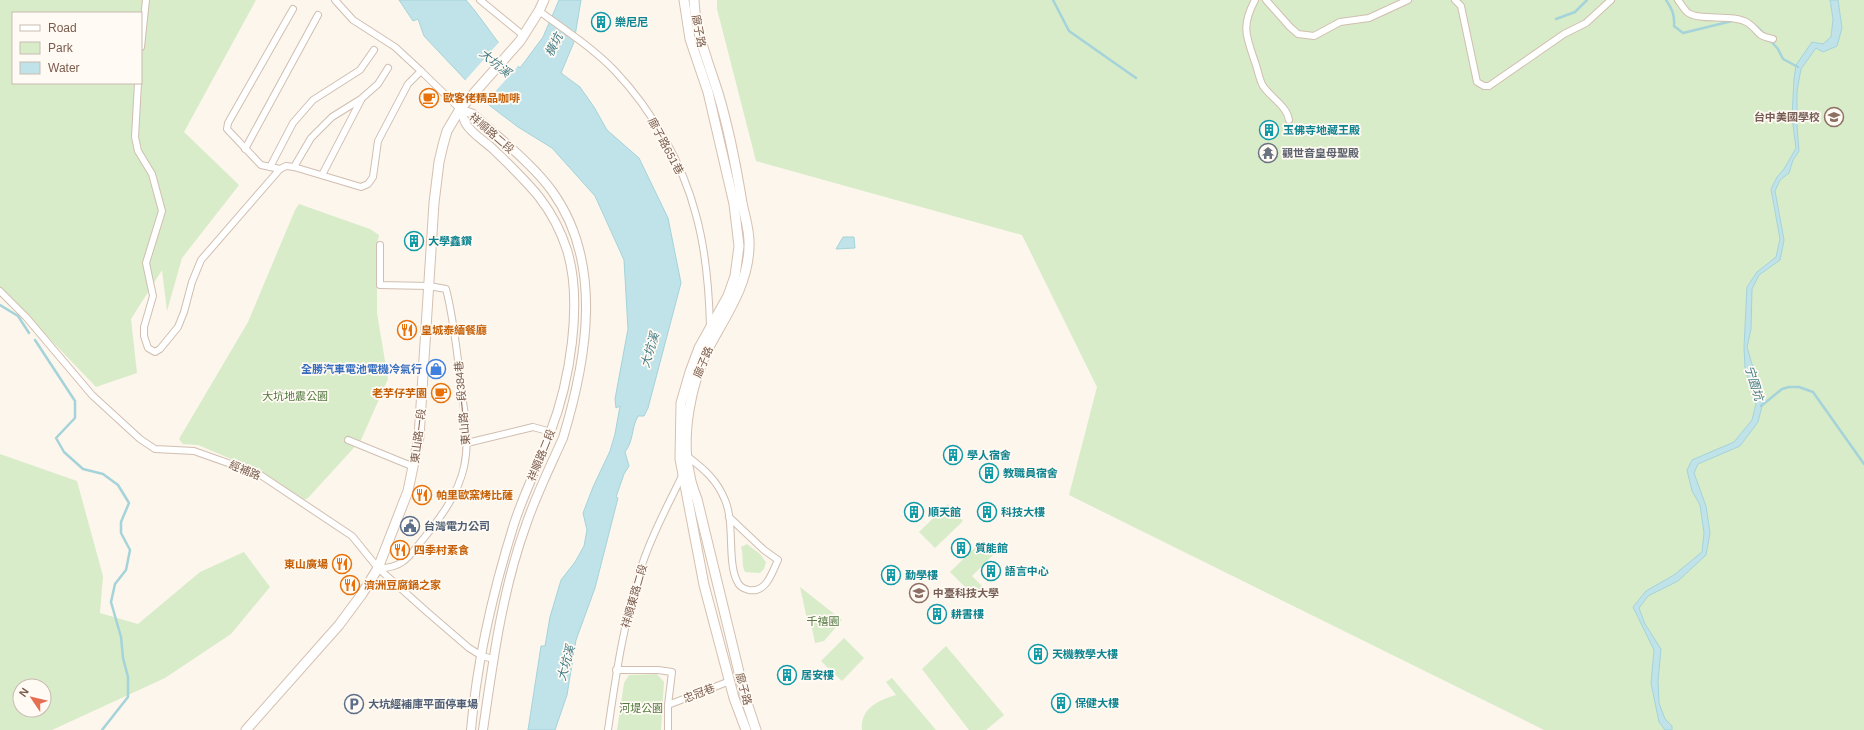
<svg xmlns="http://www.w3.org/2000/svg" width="1864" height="730" font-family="Arial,'Noto Sans TC',sans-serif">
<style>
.green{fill:#d8ecc9;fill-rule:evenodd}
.water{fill:#bfe3e8;stroke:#a5d3da}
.pier{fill:#fdf6ec}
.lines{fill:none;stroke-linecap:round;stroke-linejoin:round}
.stream{stroke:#a5d3da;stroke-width:2.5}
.minor-casing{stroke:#d1beb0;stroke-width:8}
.tertiary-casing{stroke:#d1beb0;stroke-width:10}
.secondary-casing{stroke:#d6c0b0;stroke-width:11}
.minor{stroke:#fff;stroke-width:6}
.tertiary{stroke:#fff;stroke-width:8}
.secondary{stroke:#fff;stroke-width:9}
.labels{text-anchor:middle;stroke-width:3.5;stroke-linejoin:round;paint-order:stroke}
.culture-label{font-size:11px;font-weight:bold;fill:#0d838f;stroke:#fffaf3;text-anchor:start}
.street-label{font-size:11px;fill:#7a5c4d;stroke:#fffaf3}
.food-label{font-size:11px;font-weight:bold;fill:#c56008;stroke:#fffaf3;text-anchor:start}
.education-label{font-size:11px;font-weight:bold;fill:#785e54;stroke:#fffaf3;text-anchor:end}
.worship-label{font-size:11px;font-weight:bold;fill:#5b616d;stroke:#fffaf3;text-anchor:start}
.shop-label{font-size:11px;font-weight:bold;fill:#366cbe;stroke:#fffaf3;text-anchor:end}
.park-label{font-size:11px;fill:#537a41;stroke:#fffaf3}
.service-label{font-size:11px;font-weight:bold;fill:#4e5e75;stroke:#fffaf3;text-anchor:start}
.water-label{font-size:12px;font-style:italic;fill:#437c86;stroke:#fffaf3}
</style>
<rect width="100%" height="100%" fill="#fdf6ec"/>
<g class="green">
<path d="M0,0h256l-72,132 55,53 -57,73 -15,53 -5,-41 -31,49 6,54 -41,14 -96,-100zM13,13h128v70h-128z"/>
<path d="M717,0h1147v730h-320l-475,-235 28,-108 -75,-152 -266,-74 -39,-152z"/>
<path d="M299,204l71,25 9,6 -2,9v69l11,66 -27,61 -53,58 -4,2 -42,-28 -64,-27 -15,-1 -4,-5 69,-117 47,-112z"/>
<path d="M0,454l77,27 26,95 -3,37 38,11 62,-52 44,-20 26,35 -39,47 -66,44 -113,52h-52zM20,686h24v24h-24z"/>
<path d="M948,504l15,17 -28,27 -16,-16z"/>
<path d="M983,540l12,13 -23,23 12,12 -9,9 -25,-25z"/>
<path d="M747,544l13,10 6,8 -2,7 -4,4 -15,-1c-4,-8 -1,-16 -4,-25z"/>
<path d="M800,587l42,33 -18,21 -9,2 -5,-24h-3z"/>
<path d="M844,638l20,20 -22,23 -21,-20z"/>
<path d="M946,646l58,69 -18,15h-17l-47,-61z"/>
<path d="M657,674l7,8 -3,48h-44l7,-47 5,-8z"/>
<path d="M892,678l44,52h-74c-2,-22 17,-30 34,-35l-10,-13z"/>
</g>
<g class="water">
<path d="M399,0h67c19,22 34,48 54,68l23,-31 16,-37h22l-7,42 -13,31 19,14 14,20 13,23 32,28 29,60 13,65 -33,125 -4,8h-6c-7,13 -4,24 -13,36l4,14 -5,8 -8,23 2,1 -23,90 -19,52 -9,55 -12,35h-27l13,-84h4l5,-29 11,-37 14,-18 9,-16 3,-16 -4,-17 10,-26 17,-36 5,-17 5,-28 -4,2 -1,-9 13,-70 -4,-69 -29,-64 -43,-48 -34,-21 -29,-22 -65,-69 -6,-17 -5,2z"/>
<path d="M1830,0h8l4,28 -5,18 -14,6 -7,-4 -15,21 -4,22v36l2,24 -6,9 -4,13 -9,7 -5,11 9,49 -4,20 -21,15 -7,14 -1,40 -4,18 16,55 -5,20 -18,24 -42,18 -4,9 12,33 4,27 -4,22 -28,26 -30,15 -9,12 6,16 16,25 -3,32 1,22 6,16 7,7v4h-7l-6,-8 -8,-39 3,-33 -21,-43 13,-16 28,-16 28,-23 2,-19 -4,-28 -8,-14 -5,-21 5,-10 42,-18 18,-22 4,-16 -11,-36 -1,-21 3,-60 10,-15 19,-15 4,-18 -9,-50 6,-12 7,-8 12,-21 -4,-31 2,-38 2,-14 16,-23 11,2 8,-7 2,-18z"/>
<path d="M843,237h11l1,11 -19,1z"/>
</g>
<path class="pier" d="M500,41l10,14 9,10 -35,39 -21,-21z"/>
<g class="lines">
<g class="stream">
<path d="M1053,0l16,31 67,47"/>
<path d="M1666,0c6,9 9,15 8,26l9,7 49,-12"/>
<path d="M1556,19l19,-7 12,-12"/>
<path d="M1757,27l8,8"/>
<path d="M1770,40l8,9 5,10 15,8"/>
<path d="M0,305l18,11 11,17"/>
<path d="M35,340l40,61v17l-19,20 8,14 19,17 20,5 15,11 11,18 -8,19v11l9,17 -4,20 -11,14 -4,18 10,35 2,21 5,19v20l-26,33"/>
<path d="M1761,406l21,-17 7,-2h10l14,5 51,72"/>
</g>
<g class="minor-casing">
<g id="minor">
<path d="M335,0l18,20 42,27 26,24"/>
<path d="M480,0l44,36"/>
<path d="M1255,0c-14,26 -9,36 0,62 3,8 4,17 8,24 8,12 24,20 26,34"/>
<path d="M1266,0l24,27 8,7 16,2 26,-14 29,-4 39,-18"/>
<path d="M1455,0l6,6 16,76 7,4h5l75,-52 22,-11 25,-23"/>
<path d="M1678,0c3,4 6,9 9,12 12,10 46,1 61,11 13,9 6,12 25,16"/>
<path d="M539,11c26,19 54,37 76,60 37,39 68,93 81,144 10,36 13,74 14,111"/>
<path d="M141,47l5,-47"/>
<path d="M138,83l-3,54 3,14 14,23 10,37 -16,52 7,33 -9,31v9l4,12 7,4 5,-3 18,-22 6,-15 8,-30 9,-22 79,-91 6,-3 8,1 67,20 7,-3 5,-7 5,-36 30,-57 13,-13 39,38"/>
<path d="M245,149l73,-134"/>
<path d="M270,167l23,-44 20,-23 47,-30 14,-20"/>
<path d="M294,167l17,-29 21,-21 29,-18 17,-15 10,-16"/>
<path d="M280,169l-19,-4 -34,-36 1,-6 65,-114"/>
<path d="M322,175l39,-75"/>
<path d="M0,291l26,26 66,78 48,44 15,10 39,2 65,23 93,62 26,32 48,43 43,37 13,8 11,3"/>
<path d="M348,440l66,27"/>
<path d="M467,443l66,-16 18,5"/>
<path d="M688,457c16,12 29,23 37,43 10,23 2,61 12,81 2,5 7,8 12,9 18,3 23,-18 29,-30l-14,-10 -35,-33"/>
<path d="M378,568c25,1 31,-12 46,-30 17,-21 34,-44 40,-71 6,-27 0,-55 -3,-82 -4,-32 -7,-65 -15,-96l-17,-3 -49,-1v-40"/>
<path d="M616,670h42l14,2 -4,33v25"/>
<path d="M668,705l62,-24"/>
<path d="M608,730c8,-56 16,-111 34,-165 10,-31 26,-60 40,-89l2,-1"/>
</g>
</g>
<g class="tertiary-casing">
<g id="tertiary">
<path d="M460,109l13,5 10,9c22,20 52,44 69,68 52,72 35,168 11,247 -13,29 -27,57 -37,87 -24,66 -33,136 -43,205"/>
<path d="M460,109c2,5 4,11 6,15 6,10 20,18 28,26 33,32 58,54 73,100 16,52 3,132 -17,183 -11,31 -26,60 -36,91 -21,67 -37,136 -43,206"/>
</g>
</g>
<g class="secondary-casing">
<g id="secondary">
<path d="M684,0l6,39 18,53 26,112 5,42 -4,30 -7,20 -29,52 -9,24 -9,31 -1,56 24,126 30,113 12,32"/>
<path d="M694,0c1,31 15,64 24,93 11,36 18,73 24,110 3,15 8,28 7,44 -1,38 -23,68 -40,100 -18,35 -29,90 -19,129 1,8 4,15 7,23l48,198 11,33"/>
<path d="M246,730l93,-105 23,-31 16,-26 30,-77 11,-54 15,-234 5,-41 4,-17 4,-14 13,-22 60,-68 19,-30 5,-11"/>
</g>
</g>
<use href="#minor" class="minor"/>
<use href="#tertiary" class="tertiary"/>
<use href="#secondary" class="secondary"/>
</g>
<defs>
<g id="building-ring" transform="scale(1)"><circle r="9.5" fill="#fffaf3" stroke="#0f9aa8" stroke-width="1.5"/><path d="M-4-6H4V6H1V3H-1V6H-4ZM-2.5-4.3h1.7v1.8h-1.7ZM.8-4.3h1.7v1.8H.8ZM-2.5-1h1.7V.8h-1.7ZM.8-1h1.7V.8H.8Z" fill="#0f9aa8"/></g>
<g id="cafe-ring" transform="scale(1)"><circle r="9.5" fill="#fffaf3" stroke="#e8710a" stroke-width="1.5"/><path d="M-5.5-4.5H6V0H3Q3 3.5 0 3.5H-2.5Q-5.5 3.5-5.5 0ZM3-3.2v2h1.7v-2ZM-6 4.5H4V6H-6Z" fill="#e8710a"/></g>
<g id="school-ring" transform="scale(1)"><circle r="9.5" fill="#fffaf3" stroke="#8d6e63" stroke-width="1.5"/><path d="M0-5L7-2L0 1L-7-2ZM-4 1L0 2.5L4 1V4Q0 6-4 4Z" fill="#8d6e63"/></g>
<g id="temple-ring" transform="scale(1)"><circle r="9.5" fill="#fffaf3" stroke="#6b7280" stroke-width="1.5"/><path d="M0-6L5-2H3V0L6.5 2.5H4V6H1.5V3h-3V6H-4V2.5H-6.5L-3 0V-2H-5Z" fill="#6b7280"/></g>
<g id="restaurant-ring" transform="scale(1)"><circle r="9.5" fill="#fffaf3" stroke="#e8710a" stroke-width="1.5"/><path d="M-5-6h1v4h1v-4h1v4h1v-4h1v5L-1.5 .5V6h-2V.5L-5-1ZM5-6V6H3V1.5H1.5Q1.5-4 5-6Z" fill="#e8710a"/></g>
<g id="shop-ring" transform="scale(1)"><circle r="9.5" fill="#fffaf3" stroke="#3f7fe0" stroke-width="1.5"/><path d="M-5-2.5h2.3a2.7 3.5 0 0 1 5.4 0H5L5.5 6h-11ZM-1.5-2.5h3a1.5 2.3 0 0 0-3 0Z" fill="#3f7fe0"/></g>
<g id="civic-ring" transform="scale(1)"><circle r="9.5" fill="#fffaf3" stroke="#5c6f8a" stroke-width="1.5"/><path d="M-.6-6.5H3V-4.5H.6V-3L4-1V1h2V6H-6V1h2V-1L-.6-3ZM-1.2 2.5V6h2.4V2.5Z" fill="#5c6f8a"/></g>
<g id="university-ring" transform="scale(1)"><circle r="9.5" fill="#fffaf3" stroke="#8d6e63" stroke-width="1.5"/><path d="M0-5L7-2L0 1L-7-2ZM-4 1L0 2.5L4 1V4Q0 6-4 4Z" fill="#8d6e63"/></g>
<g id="parking-ring" transform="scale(1)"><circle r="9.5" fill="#fffaf3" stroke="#5c6f8a" stroke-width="1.5"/><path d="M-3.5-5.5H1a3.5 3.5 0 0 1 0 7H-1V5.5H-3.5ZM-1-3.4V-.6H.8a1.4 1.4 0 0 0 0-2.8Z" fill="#5c6f8a"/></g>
</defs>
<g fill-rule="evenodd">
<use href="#building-ring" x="601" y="22"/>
<use href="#cafe-ring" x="429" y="98"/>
<use href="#school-ring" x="1834" y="117"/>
<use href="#building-ring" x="1269" y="130"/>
<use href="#temple-ring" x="1268" y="153"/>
<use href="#building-ring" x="414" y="241"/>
<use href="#restaurant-ring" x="407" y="330"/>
<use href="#shop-ring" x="436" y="369"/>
<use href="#cafe-ring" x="441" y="393"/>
<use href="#building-ring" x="953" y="455"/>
<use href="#building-ring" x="989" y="473"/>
<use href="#restaurant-ring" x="422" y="495"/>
<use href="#building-ring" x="914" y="512"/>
<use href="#building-ring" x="987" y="512"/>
<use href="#civic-ring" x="410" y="526"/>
<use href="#building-ring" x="961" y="548"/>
<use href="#restaurant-ring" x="400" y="550"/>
<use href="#restaurant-ring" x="342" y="564"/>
<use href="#building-ring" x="991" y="571"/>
<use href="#building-ring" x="891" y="575"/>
<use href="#restaurant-ring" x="350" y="585"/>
<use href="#university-ring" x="919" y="593"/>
<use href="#building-ring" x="937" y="614"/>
<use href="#building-ring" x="1038" y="654"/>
<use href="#building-ring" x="787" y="675"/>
<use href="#building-ring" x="1061" y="703"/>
<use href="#parking-ring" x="354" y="704"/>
</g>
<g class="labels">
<g class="culture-label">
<text x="615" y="26">樂尼尼</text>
<text x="1283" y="134">玉佛寺地藏王殿</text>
<text x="428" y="245">大學鑫鑽</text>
<text x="967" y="459">學人宿舍</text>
<text x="1003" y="477">教職員宿舍</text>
<text x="928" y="516">順天館</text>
<text x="1001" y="516">科技大樓</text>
<text x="975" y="552">質能館</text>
<text x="1005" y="575">語言中心</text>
<text x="905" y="579">勤學樓</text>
<text x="951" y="618">耕書樓</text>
<text x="1052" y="658">天機教學大樓</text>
<text x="801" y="679">居安樓</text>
<text x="1075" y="707">保健大樓</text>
</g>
<g class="street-label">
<text transform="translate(699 31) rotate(79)" y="4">廍子路</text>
<text transform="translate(492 133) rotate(41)" y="4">祥順路二段</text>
<text transform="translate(666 146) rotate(62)" y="4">廍子路651巷</text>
<text transform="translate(703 362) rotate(-67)" y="4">廍子路</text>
<text transform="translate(462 403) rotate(-95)" y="4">東山路一段384巷</text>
<text transform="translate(418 436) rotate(-83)" y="4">東山路一段</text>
<text transform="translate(541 455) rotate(-68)" y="4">祥順路二段</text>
<text transform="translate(245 470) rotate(22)" y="4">經補路</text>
<text transform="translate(634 596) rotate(-74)" y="4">祥順東路二段</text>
<text transform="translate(744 689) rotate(75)" y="4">廍子路</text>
<text transform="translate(699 693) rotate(-21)" y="4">忠冠巷</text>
</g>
<g class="food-label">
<text x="443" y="102">歐客佬精品咖啡</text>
<text x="421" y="334">皇城泰緬餐廳</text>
<text x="427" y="397" text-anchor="end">老芋仔芋園</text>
<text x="436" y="499">帕里歐窯烤比薩</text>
<text x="414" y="554">四季村素食</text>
<text x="328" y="568" text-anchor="end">東山廣場</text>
<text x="364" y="589">濟洲豆腐鍋之家</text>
</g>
<g class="education-label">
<text x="1820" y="121">台中美國學校</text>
<text x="933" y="597" text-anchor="start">中臺科技大學</text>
</g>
<g class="worship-label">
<text x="1282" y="157">觀世音皇母聖殿</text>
</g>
<g class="shop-label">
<text x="422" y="373">全勝汽車電池電機冷氣行</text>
</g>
<g class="park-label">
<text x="295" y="400">大坑地震公園</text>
<text x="823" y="625">千禧園</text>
<text x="641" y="712">河堤公園</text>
</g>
<g class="service-label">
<text x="424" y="530">台灣電力公司</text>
<text x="368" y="708">大坑經補庫平面停車場</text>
</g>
<g class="water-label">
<text transform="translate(554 45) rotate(-63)" y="4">橫坑</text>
<text transform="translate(495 63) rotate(39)" y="4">大坑溪</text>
<text transform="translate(650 350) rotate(-73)" y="4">大坑溪</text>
<text transform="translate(1754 383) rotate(73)" y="4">宁園坑</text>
<text transform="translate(566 663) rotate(-74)" y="4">大坑溪</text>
</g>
</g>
<rect x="12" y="12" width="130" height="72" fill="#fffaf3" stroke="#cabbb1"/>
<rect x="20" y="25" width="20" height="6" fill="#ffffff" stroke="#cabbb1"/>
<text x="48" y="32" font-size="12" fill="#7a5c4d">Road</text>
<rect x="20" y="42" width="20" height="12" fill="#d8ecc9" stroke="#cabbb1"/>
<text x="48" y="52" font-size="12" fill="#7a5c4d">Park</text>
<rect x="20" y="62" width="20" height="12" fill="#bfe3e8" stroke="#cabbb1"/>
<text x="48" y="72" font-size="12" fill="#7a5c4d">Water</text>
<g transform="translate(32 698) rotate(305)"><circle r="19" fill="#fffaf3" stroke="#cabbb1"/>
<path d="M0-3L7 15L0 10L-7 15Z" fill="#e76f51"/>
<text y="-6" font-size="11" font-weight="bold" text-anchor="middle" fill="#7a5c4d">N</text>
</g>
</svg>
